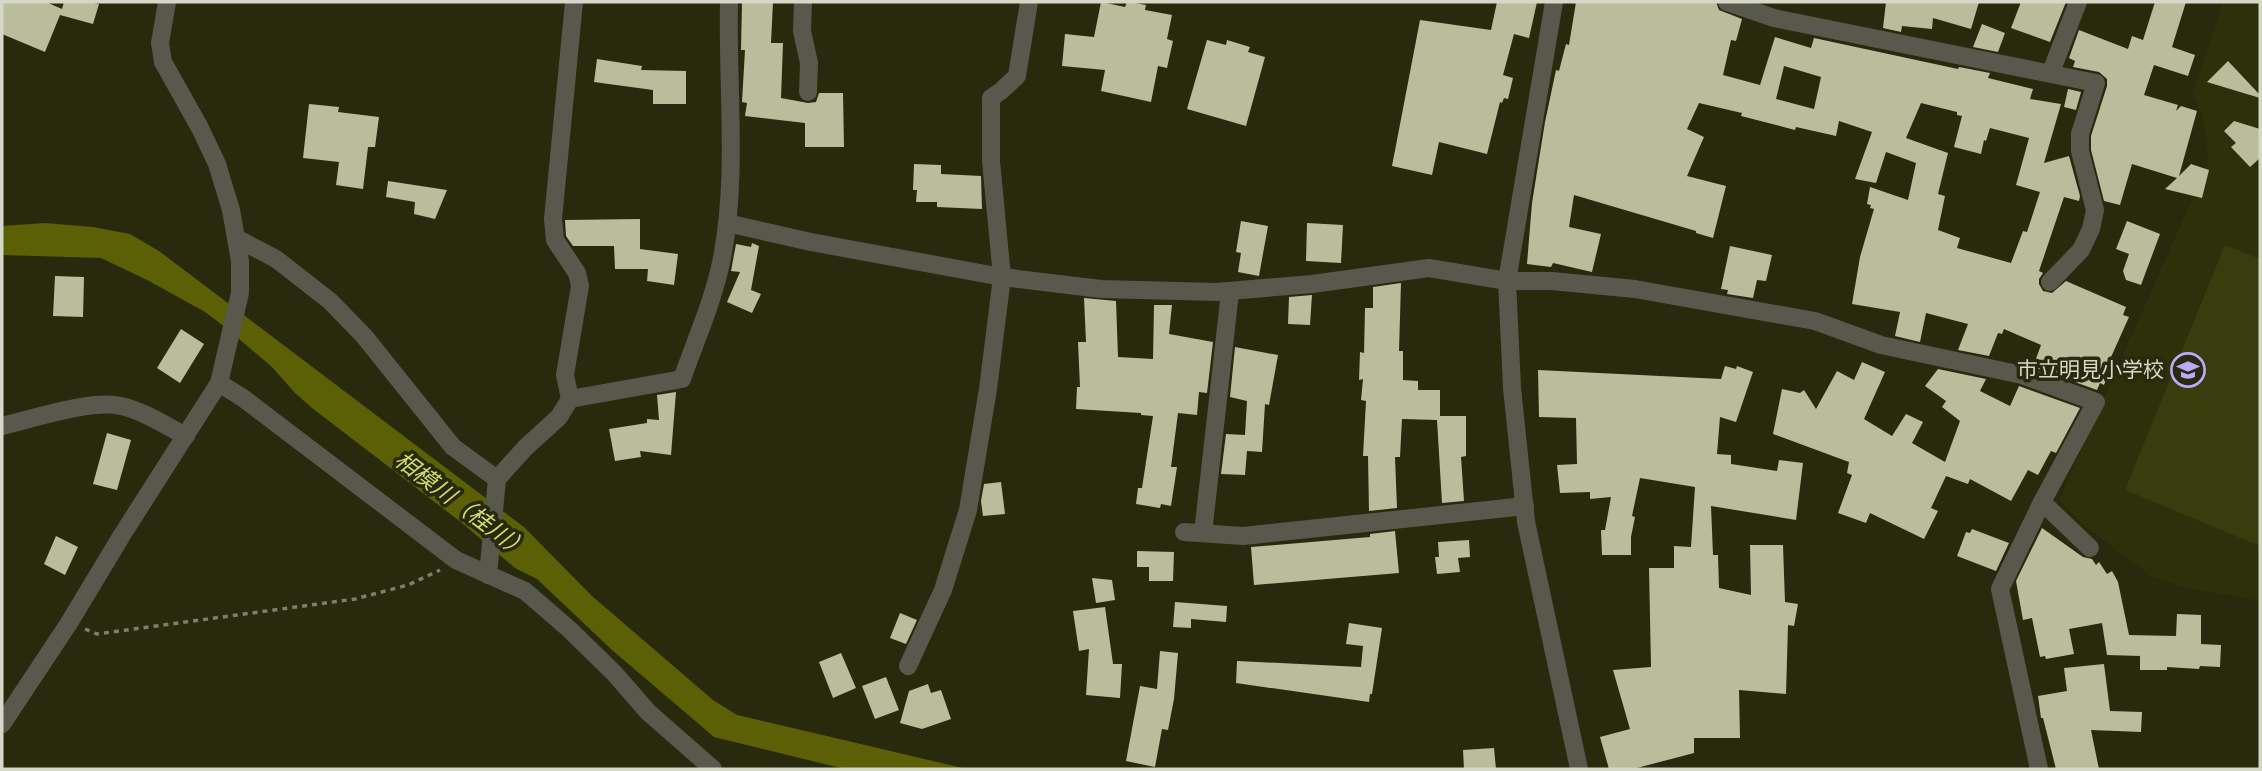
<svg xmlns="http://www.w3.org/2000/svg" width="2262" height="771" font-family="Barlow,'Noto Sans JP',sans-serif">
<style>
.built{fill:#2e300c}
.green{fill:#393c0d}
.water{fill:#5b5f05}
.building{fill:#babd9c;fill-rule:evenodd}
.lines{fill:none;stroke-linecap:round;stroke-linejoin:round}
.path{stroke:#7d7f69;stroke-width:3.5;stroke-dasharray:5 5;stroke-linecap:butt}
.minor{stroke:#58594c;stroke-width:18}
.labels{text-anchor:middle;stroke-width:7;stroke-linejoin:round;paint-order:stroke}
.poi-label{font-size:21px;fill:#d5d7c7;stroke:#28290d;text-anchor:end}
.water-label{font-size:23px;font-style:italic;fill:#d3da6f;stroke:#28290d}
</style>
<rect width="100%" height="100%" fill="#28290d"/>
<path class="built" d="M2223,2h37v599l-77,-14 -32,-11 -65,-49 -27,-27 150,-339 -7,-46 -9,-23z"/>
<path class="green" d="M2225,245l35,14v287l-135,-56z"/>
<path class="water" d="M45,223l48,4 37,7 29,17 365,276 68,69 121,104 24,15 230,54h-122l-131,-32 -102,-87 -75,-71 -22,-11 -53,-45 -150,-115 -17,-15 -23,-26 -47,-40 -20,-15 -56,-31 -48,-23 -99,-3v-29z"/>
<g class="building">
<path d="M2,2h44l16,7 2,-7h25l10,2 -6,20 -33,-9 -15,37 -43,-18z"/>
<path d="M742,2h31l-2,41h12l-2,55 27,5 8,-1 3,-9h24l1,54h-39v-24l-60,-7 2,-13 -5,-1 3,-52h-4z"/>
<path d="M1101,2l24,5 2,-5h2l17,3 -1,5 27,5 -5,24 6,2 -6,27 -9,-2 -7,36 -50,-11 4,-21 -43,-4 3,-32 29,3z"/>
<path d="M1497,2h40l-8,36 -15,-4 -11,41 10,3 -5,21 -4,-1 -2,5 -2,-1 -13,52 -48,-12 -7,33 -40,-9 28,-146 71,10z"/>
<path d="M1576,2h140l3,8 23,9 -6,22 -5,-1 -8,35 37,10 15,-48 36,11 3,-10 144,31 1,-2 31,6 -2,5 45,11 -3,10 31,5 -17,59 25,-7 11,40 -1,5 -15,-4 -25,74 4,2 -4,6v5l4,7 9,2 14,-12 60,26 -3,8 6,2 -22,49 4,2 -7,17 -4,-2 -3,7 -64,-23 8,-22 -37,-16 -2,5 -4,-1 -9,23 -31,-6 10,-26 -42,-11 -6,29 -25,-6 5,-24 -48,-8 8,-47 14,-48 -4,-1 1,-3 -4,-1 3,-17 38,13 8,-37 -30,-11 -10,31 -21,-4 17,-47 -33,-11 -3,15 -40,-9 -1,3 -54,-14 1,-3 -43,-10 -12,26 17,8 -17,39 39,10 -13,52 -17,-5v-2l-122,-36 -5,32 32,7 -9,38 -39,-9 -2,4 -24,-3 5,-61 13,-81 11,-52 3,1 7,-27 3,1zM1784,66l37,11 -7,32 -38,-10zM1921,103l36,9v3l5,1 -8,31 27,7 3,-14 2,1 4,-13 39,10 -13,47 24,7 -13,40 -4,-1 -12,32 -54,-15 3,-10 -22,-8 7,-34 -7,-2 10,-41 -42,-15z"/>
<path d="M1886,2h93l-8,27 -38,-11 -1,11 -30,-3 -1,6 -18,-4z"/>
<path d="M2021,2h45l-16,40 -39,-14z"/>
<path d="M2155,2h31l-14,45 23,8 -7,21 -34,-11 -10,30 34,10 -2,6 5,-5 16,5 -18,65 12,-12 18,6 -7,28 -37,-9 12,-11 -45,-14 -12,41 -16,-4 -13,-51v-14l16,-50v-7l-8,-7 -26,-5 2,-6 -6,-3 10,-28 49,19 4,-13 11,4z"/>
<path d="M1982,24l23,9 -7,19 -25,-5z"/>
<path d="M1207,40l19,5 1,-5 23,7 -2,5 17,5 -19,69 -59,-17z"/>
<path d="M597,59l45,7 -1,4 45,1v33h-33v-14l-59,-8z"/>
<path d="M2228,61l32,34v3l-53,-16z"/>
<path d="M2068,89l13,3 -5,18 -12,-3z"/>
<path d="M309,104l30,3 -1,5 41,5 -4,30h-7l-5,42 -27,-4 3,-23 -36,-4z"/>
<path d="M2234,121l26,8v29l-10,9 -19,-20 5,-4 -12,-12z"/>
<path d="M914,164l27,1v9l40,2 1,33 -45,-2v-5h-21l1,-12h-4z"/>
<path d="M388,181l59,9 -12,29 -21,-5 1,-12 -29,-5z"/>
<path d="M640,219v30l38,5 -4,31 -27,-4 1,-12h-33l-1,-23h-41l-7,-10 -1,-16z"/>
<path d="M1241,221l27,5 -9,50 -21,-4 3,-19 -5,-1z"/>
<path d="M2127,221l33,13 -19,51 -15,-5 -3,-9 6,-17 -13,-5z"/>
<path d="M1307,223l36,2 -2,38 -35,-2z"/>
<path d="M752,243l7,3 -8,44 10,4 -9,19 -25,-11 13,-30 -9,-1 5,-27 15,3z"/>
<path d="M1730,246l42,9 -6,26 -9,-1 -4,18 -26,-4 1,-4 -7,-1z"/>
<path d="M55,276l29,1 -1,40 -30,-1z"/>
<path d="M1401,283l-2,68h4v29l15,1v9h22v26h26v40l-5,1 3,44 -22,2 -5,-83 -35,-1 -2,38h-5l2,51 -28,3 -1,-55h-5l3,-55 -5,-1 2,-21 -4,1 1,-28 4,1 1,-45h8v-21z"/>
<path d="M1312,295l-2,30 -22,-1 1,-27z"/>
<path d="M1084,298l32,3 2,56 35,2 1,-54h18l-3,29 44,8 -6,51 -8,-1 -2,23 -19,-2 -7,54h6l-6,39 -10,-2 -1,4 -24,-4 2,-16h4l11,-72 -12,-1v-2l-65,-4 1,-22h3l-2,-45h8z"/>
<path d="M181,329l23,15 -24,39 -23,-15z"/>
<path d="M1235,347l43,8 -9,50 -4,-1 -3,48 -15,-1 -2,24 -24,-1 5,-40 19,1 2,-34 -17,-4z"/>
<path d="M1862,362l23,10 -21,47 28,17 14,-22 17,8 -11,21 33,19 15,-41 -18,-14 4,-6 -21,-15 13,-17 48,10 -6,12 30,15 9,-20 61,22 -24,45 -5,-2 -13,24 -10,-5 -17,31 -41,-22 -2,5 -22,-8 -15,32 7,3 -14,28 -54,-26 -4,10 -28,-10 14,-38 -5,-2 2,-11 -76,-28 9,-45 18,4 4,-3 12,19 21,-38 17,9z"/>
<path d="M1725,366l11,3 1,-3 16,6 -17,50 -16,-5 -3,37 14,1v9l46,7 2,-11 24,3 -7,57 -85,-14 2,49h5l1,33 32,7 -1,-50h33l2,57 13,2 -4,22 -6,-1 -2,69 -47,-4 1,48h-46v15l-61,16h-24l-9,-32 30,-8 -17,-59 38,-3 -2,-99h25v-22l17,1 4,-60 -55,-9 -8,38 3,1 -4,20v18h-29l-1,-25h4l6,-33 -21,2v-7l-30,1 -3,-28 20,-1 -1,-46 -37,-1 -1,-47 183,9z"/>
<path d="M676,392l-5,63 -31,-4 1,6 -26,4 -6,-32 38,-6v-4l12,1 -2,-25z"/>
<path d="M107,433l24,7 -14,50 -24,-6z"/>
<path d="M1001,482l4,32 -22,2 -2,-15 3,-17z"/>
<path d="M2042,528l41,29 9,2 4,6 3,-3 8,12 5,-3 6,11 11,53 47,1 1,-22 24,1v29l20,1 -1,22 -20,-1 -1,3 -32,-2v3h-27v-14l-33,-1 -5,-32 -33,6 5,25 -28,5 -1,-3 -5,1 -8,-39 -9,2 -7,-39z"/>
<path d="M1972,529l37,14 -13,28 -39,-15 9,-24 4,1z"/>
<path d="M1395,531l4,42 -145,12 -3,-38 119,-10v-3z"/>
<path d="M56,536l22,11 -13,28 -21,-11z"/>
<path d="M1469,540l1,17 -12,1 2,14 -23,2 -2,-17h4l-1,-15z"/>
<path d="M1137,551l37,1 -1,29h-24v-14h-12z"/>
<path d="M1092,578l20,2 3,20 -19,3z"/>
<path d="M1175,602l52,4 -1,16 -35,-3v9l-18,-1z"/>
<path d="M1105,607l8,57h9l-2,34 -34,-3 3,-46 -10,2 -6,-40z"/>
<path d="M900,613l17,7 -11,24 -16,-6z"/>
<path d="M1349,623l33,5 -10,66h-2l-1,8 -133,-19 1,-22 124,6 2,-21 -17,-2z"/>
<path d="M1160,651l18,2 -4,46 -6,31 -6,-1 -7,38 -29,-6 14,-75 17,3z"/>
<path d="M841,653l15,35 -23,10 -14,-36z"/>
<path d="M2104,664l6,47 32,1 -1,20 -50,-2 8,39h-43l-13,-51h-2l-3,-22 29,-5 -3,-23z"/>
<path d="M886,677l13,33 -24,9 -13,-33z"/>
<path d="M928,684l3,9 10,-3 10,29 -29,10 -22,-6 9,-32z"/>
<path d="M1494,748l2,21h-32l-1,-19z"/>
</g>
<g class="lines">
<path class="path" d="M85,629l12,5 258,-35 53,-14 32,-15"/>
<g class="minor">
<path d="M803,2l-1,29 7,32 -1,29"/>
<path d="M1554,2l-47,279 5,107 14,134 53,247"/>
<path d="M1727,2l47,16 322,65 -16,51v17l15,59 -4,19 -10,21 -31,32"/>
<path d="M2051,72l27,-70"/>
<path d="M727,223l84,19 191,35 99,12 116,3 95,-8 117,-16 78,13h45l83,8 180,32 66,24 141,30 74,27 -54,100 -42,87 39,180"/>
<path d="M236,238l40,21 54,42 34,35 89,111 44,32"/>
<path d="M219,383l24,15 213,162 69,31 44,38 46,45 33,38 65,57"/>
<path d="M570,399l112,-20c14,-40 32,-80 40,-121 16,-84 5,-171 7,-256"/>
<path d="M2,426c30,-7 90,-27 119,-20 23,5 45,20 65,30"/>
<path d="M2042,502l48,46"/>
<path d="M1184,532l59,4 282,-30"/>
<path d="M1203,533l27,-241"/>
<path d="M488,575l9,-96 28,-31 34,-31 11,-18 -5,-24 15,-89 -3,-13 -22,-33 -2,-21 21,-217"/>
<path d="M908,666l35,-76 25,-80 20,-121 14,-112 -11,-116v-63l10,-7 16,-15 12,-74"/>
<path d="M2,724l67,-101 53,-88 97,-152 21,-90v-32l-9,-51 -14,-46 -17,-36 -37,-66 -3,-19 7,-41"/>
</g>
</g>
<defs>
<g id="school-ring" transform="scale(1.75)"><circle r="9.5" fill="#28290d" stroke="#b9abf7" stroke-width="1.5"/><path d="M0-5L7-2L0 1L-7-2ZM-4 1L0 2.5L4 1V4Q0 6-4 4Z" fill="#b9abf7"/></g>
</defs>
<g fill-rule="evenodd">
<use href="#school-ring" x="2188" y="370"/>
</g>
<g class="labels">
<g class="poi-label">
<text x="2164" y="377">市立明見小学校</text>
</g>
<g class="water-label">
<text transform="translate(462 505) rotate(37)" y="8">相模川（桂川）</text>
</g>
</g>
<rect width="2262" height="771" fill="none" stroke="#d5d7c7" stroke-width="7"/>
</svg>
